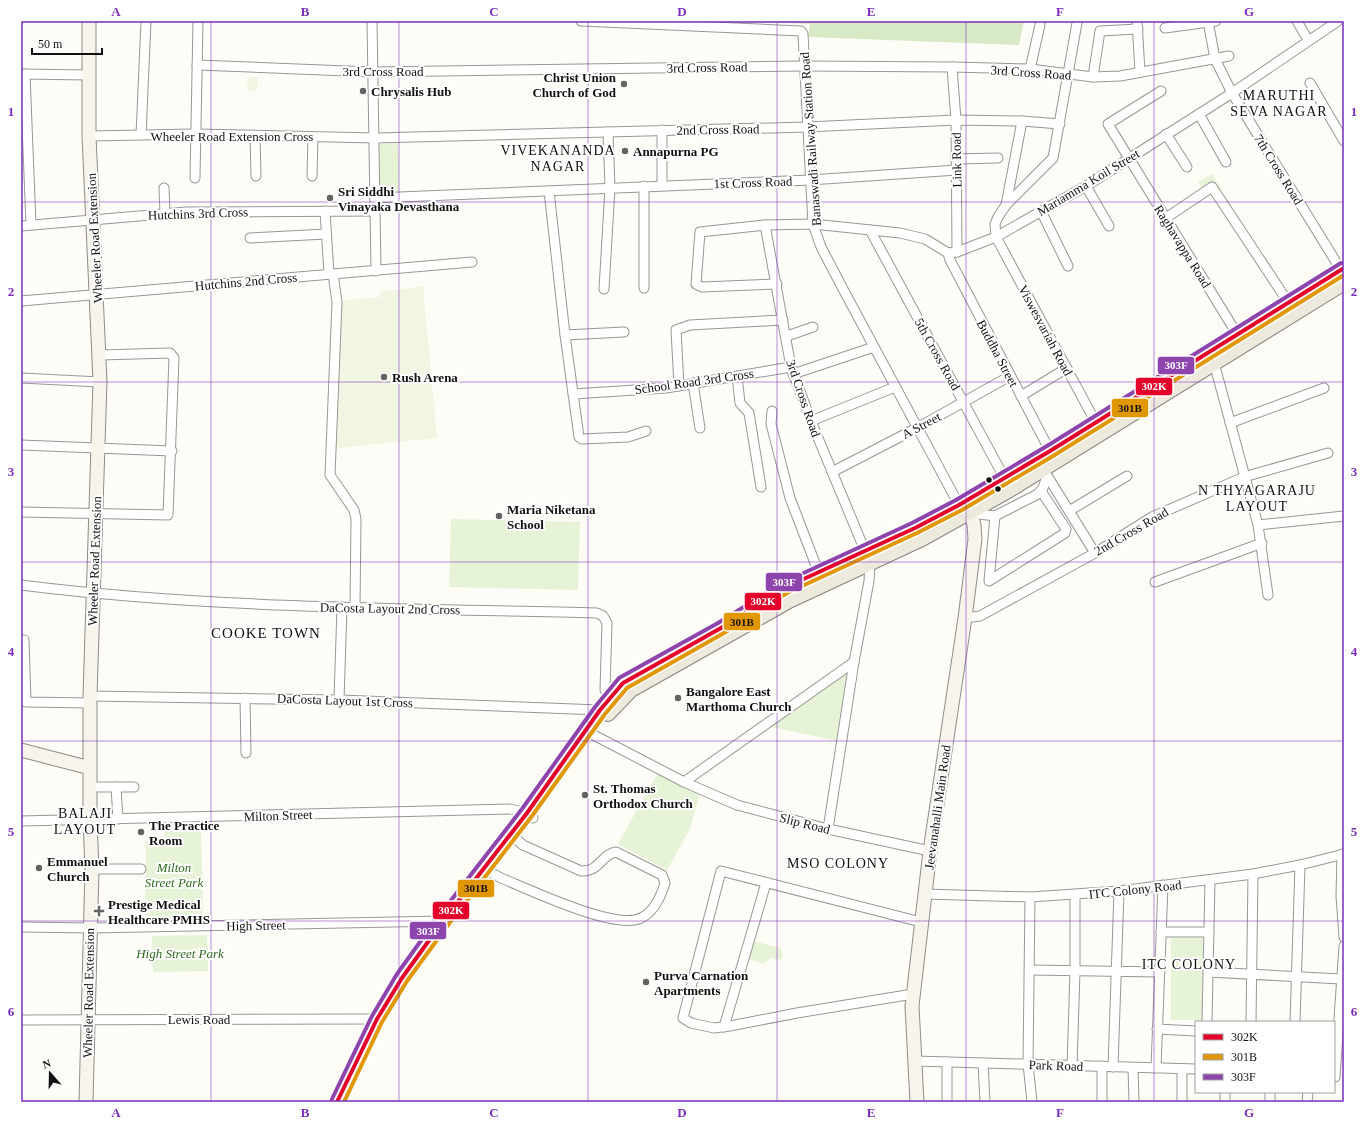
<svg xmlns="http://www.w3.org/2000/svg" width="1365" height="1123" font-family="'Times New Roman',serif">
<style>
.green{fill:#e7f3d7}
.forest{fill:#d8eac5}
.pitch{fill:#f0f6e1}
.lines{fill:none;stroke-linecap:round;stroke-linejoin:round}
.street-casing{stroke:#979795;stroke-width:11}
.secondary-casing{stroke:#8e8d8b;stroke-width:15}
.primary-casing{stroke:#858482;stroke-width:16}
.street{stroke:#fffffe;stroke-width:9}
.secondary{stroke:#f6f4eb;stroke-width:13}
.primary{stroke:#ede9dc;stroke-width:14}
.bus-1-casing{stroke:#fff;stroke-width:7}
.bus-2-casing{stroke:#fff;stroke-width:7}
.bus-3-casing{stroke:#fff;stroke-width:7}
.bus-1{stroke:#e4002b;stroke-width:4}
.bus-2{stroke:#e09702;stroke-width:4}
.bus-3{stroke:#8e44ad;stroke-width:4}
.grid{fill:none;stroke:#7b2cbf;stroke-width:1;stroke-opacity:0.55}
.poi-dot{fill:#646362;stroke:#fff;stroke-width:1.5}
.bus-dot{fill:#111;stroke:#fff;stroke-width:1.5}
.labels{text-anchor:middle;stroke-width:4;stroke-linejoin:round;paint-order:stroke}
.street-label{font-size:13px;fill:#111;stroke:#fff}
.poi-label{font-size:13px;font-weight:bold;fill:#111;stroke:#fff;text-anchor:start}
.park-label{font-size:13px;font-style:italic;fill:#2f6b1f;stroke:#fff}
.neighbourhood-label{font-size:14px;letter-spacing:1px;fill:#111;stroke:#fff}
.quarter-label{font-size:15px;letter-spacing:1px;fill:#111;stroke:#fff}
.line-badge{stroke:#fff;stroke-width:1.5}
.badge-label{font-size:11px;text-anchor:middle;font-weight:bold;fill:#fff}
.pale-badge-label{font-size:11px;text-anchor:middle;font-weight:bold;fill:#111}
.neatline{fill:none;stroke:#7b2cbf;stroke-width:1.5}
.grid-label{font-size:13px;text-anchor:middle;font-weight:bold;fill:#7b2cbf}
</style>
<rect width="100%" height="100%" fill="#fdfcf7"/>
<g class="green">
<path d="M398,143l1,49h-19l-1,-48z"/>
<path d="M1212,174l10,16 -6,3 -12,-2 -6,-9z"/>
<path d="M451,519l129,3 -2,68 -129,-3z"/>
<path d="M847,672l-9,69 -67,-14z"/>
<path d="M657,774l43,19 -10,36 -23,41 -49,-26z"/>
<path d="M164,830h37l2,87 -58,1 1,-76h18z"/>
<path d="M207,935l1,36 -55,1 -1,-36z"/>
<path d="M1171,938h32l-1,82h-31z"/>
<path d="M753,941l28,7 2,9 -3,3 -9,-2 -8,6 -14,-5z"/>
</g>
<path class="forest" d="M733,21h291l-5,24 -211,-8 2,-13z"/>
<g class="pitch">
<path d="M248,77h10l-1,14h-10z"/>
<path d="M423,286l14,152 -102,10 4,-147 41,-4 1,-5z"/>
</g>
<g class="lines">
<g class="street-casing">
<g id="street">
<path d="M372,21l4,250"/>
<path d="M581,21l220,10 2,3 10,190 8,23 22,42 116,216"/>
<path d="M1137,21l3,51"/>
<path d="M1208,21l7,38 17,34 109,177"/>
<path d="M1297,21l11,19"/>
<path d="M1077,23l-24,135 -47,47 -8,12 -3,7 1,13 100,186"/>
<path d="M1165,28l51,-7"/>
<path d="M197,65l175,7 433,-6 147,1 78,2 63,8 27,-1 109,-20"/>
<path d="M952,67l4,53 1,132"/>
<path d="M1030,69l10,-44"/>
<path d="M21,74l68,1"/>
<path d="M25,74l6,151"/>
<path d="M1093,77l7,-46 38,-2"/>
<path d="M1310,83l34,58"/>
<path d="M1161,91l-53,33 129,210"/>
<path d="M1199,114l27,48"/>
<path d="M1166,134l21,33"/>
<path d="M141,135l5,-114"/>
<path d="M89,136l106,-2 180,4 432,-11 149,-7 66,1 38,3"/>
<path d="M255,136l1,40"/>
<path d="M956,159l42,-1"/>
<path d="M312,176l1,-39"/>
<path d="M195,178l3,-157"/>
<path d="M662,185v-55"/>
<path d="M1086,186l23,40"/>
<path d="M164,188l1,25"/>
<path d="M549,191l16,144 14,102 3,2 46,-2 18,-6"/>
<path d="M375,198l435,-18 147,-10"/>
<path d="M1006,205l16,-84"/>
<path d="M325,211l4,63"/>
<path d="M1041,211l27,55"/>
<path d="M1166,218l46,-31 76,115"/>
<path d="M765,225l26,142 20,54 59,142 -1,18 -15,81 -26,167"/>
<path d="M21,226l165,-14 189,-1"/>
<path d="M870,230l135,249"/>
<path d="M250,238l76,-4"/>
<path d="M948,253l2,7 100,191"/>
<path d="M333,274l4,28 -7,173 24,35 2,9 -1,88"/>
<path d="M777,284l-75,3 -6,-3 4,-52 65,-7 48,-1 87,9 25,6 23,14 9,-1 39,-15 90,-51 146,-93 106,-72"/>
<path d="M644,288v-102"/>
<path d="M604,289l6,-101 -2,-56"/>
<path d="M21,301l451,-39"/>
<path d="M565,335l59,-3"/>
<path d="M787,336l26,-9"/>
<path d="M1213,359l45,166 10,70"/>
<path d="M793,374l81,-27"/>
<path d="M737,376l3,27 9,10 12,74"/>
<path d="M21,378l79,4"/>
<path d="M693,383l7,45"/>
<path d="M679,386l-3,-56 14,-5 93,-5"/>
<path d="M573,394l93,-6 125,-21"/>
<path d="M1021,396l46,-28"/>
<path d="M772,411l-1,13 19,74 30,78"/>
<path d="M811,421l84,-34"/>
<path d="M1230,423l94,-35"/>
<path d="M21,445l151,6"/>
<path d="M1043,469l52,84"/>
<path d="M832,472l85,-44 93,-52"/>
<path d="M1069,511l58,-35"/>
<path d="M21,512l147,3 6,-157 -4,-5 -70,2"/>
<path d="M971,513l24,3 43,-22 5,-6 4,-12"/>
<path d="M995,516l-6,65 76,-48 1,-4 -25,-38"/>
<path d="M1258,525l86,-9"/>
<path d="M1155,582l107,-39"/>
<path d="M21,585c190,24 384,23 576,28l6,3 4,7 -2,67 9,11"/>
<path d="M965,618l15,-2 115,-63 57,-36 92,-40 84,-24"/>
<path d="M21,640h3l2,62 64,1"/>
<path d="M90,696l249,4 261,10"/>
<path d="M245,698l1,55"/>
<path d="M339,700l3,-93"/>
<path d="M586,731l98,51 170,-120"/>
<path d="M684,782l53,23 91,24 102,22"/>
<path d="M90,787h44"/>
<path d="M116,787l2,32"/>
<path d="M21,821l489,-12 17,4 6,5"/>
<path d="M1342,854l-1,42 3,41"/>
<path d="M92,869h49"/>
<path d="M490,872l11,6c27,11 115,53 140,40 13,-6 20,-22 24,-35l-3,-8 -46,-23c-15,2 -16,20 -35,19l-58,-26 -7,-6"/>
<path d="M924,894l106,3 89,-6 134,-17 47,-9 44,-11"/>
<path d="M1030,897l-2,167 4,38"/>
<path d="M21,927l71,1 351,-7"/>
<path d="M1161,932h48"/>
<path d="M1030,970l130,2"/>
<path d="M1208,972l133,7"/>
<path d="M913,994l-116,19 -67,13 -16,2 -23,-5 -8,-5 38,-147 200,51"/>
<path d="M21,1020l356,-1"/>
<path d="M1207,1022l3,-142"/>
<path d="M1251,1022l2,-148"/>
<path d="M1295,1022l5,-157"/>
<path d="M724,1027l42,-144"/>
<path d="M1157,1029l39,2"/>
<path d="M915,1061l281,8"/>
<path d="M947,1062v40"/>
<path d="M983,1063l2,39"/>
<path d="M1072,1066l3,-95v-76"/>
<path d="M1113,1067l6,-176"/>
<path d="M1133,1068l1,34"/>
<path d="M1156,1068l7,-183"/>
<path d="M1335,1077l9,-131"/>
<path d="M1102,1102v-36"/>
<path d="M1182,1102v-33"/>
<path d="M1225,1102v-10"/>
<path d="M1270,1102v-10"/>
<path d="M1307,1102l1,-10"/>
</g>
</g>
<g class="secondary-casing">
<g id="secondary">
<path d="M21,750l69,18"/>
<path d="M86,1102l6,-233 -2,-49v-124l10,-314 -11,-246v-115"/>
<path d="M917,1102l-5,-96 18,-155 35,-233 10,-79 -1,-14 -3,-12"/>
</g>
</g>
<g class="primary-casing">
<g id="primary">
<path d="M608,714l23,-24 158,-89 133,-62 86,-48 336,-208"/>
<path d="M337,1102l40,-83 25,-41 41,-57 84,-108 73,-103 23,-27 98,-55 63,-40 131,-60 44,-23 91,-54 294,-183"/>
</g>
</g>
<use href="#street" class="street"/>
<use href="#secondary" class="secondary"/>
<use href="#primary" class="primary"/>
<g class="bus-1-casing">
<path id="bus-1" d="M337,1102l40,-83 25,-41 41,-57 84,-108 73,-103 23,-27 98,-55 63,-40 131,-60 44,-23 91,-54 294,-183"/>
</g>
<g class="bus-2-casing">
<path id="bus-2" d="M344,1102l38,-80 25,-41 41,-56 84,-109 73,-102 22,-26 97,-55 63,-40 130,-60 45,-23 91,-54 291,-181"/>
</g>
<g class="bus-3-casing">
<path id="bus-3" d="M332,1099l40,-83 25,-42 41,-57 84,-108 73,-102 24,-29 99,-55 64,-40 130,-60 44,-23 91,-54 294,-183"/>
</g>
<use href="#bus-1" class="bus-1"/>
<use href="#bus-2" class="bus-2"/>
<use href="#bus-3" class="bus-3"/>
</g>
<path class="grid" d="M211,21v1081M399,21v1081M588,21v1081M777,21v1081M966,21v1081M1154,21v1081M21,202h1323M21,382h1323M21,562h1323M21,741h1323M21,921h1323"/>
<g class="poi-dot">
<circle cx="624" cy="84" r="4"/>
<circle cx="363" cy="91" r="4"/>
<circle cx="625" cy="151" r="4"/>
<circle cx="330" cy="198" r="4"/>
<circle cx="384" cy="377" r="4"/>
<circle cx="499" cy="516" r="4"/>
<circle cx="678" cy="698" r="4"/>
<circle cx="585" cy="795" r="4"/>
<circle cx="141" cy="832" r="4"/>
<circle cx="39" cy="868" r="4"/>
<path d="M97 905h4v4h4v4h-4v4h-4v-4h-4v-4h4z"/>
<circle cx="646" cy="982" r="4"/>
</g>
<g class="bus-dot">
<circle cx="989" cy="480" r="3.5"/>
<circle cx="998" cy="489" r="3.5"/>
</g>
<g class="labels">
<g class="street-label">
<text transform="translate(707 67) rotate(-1)" y="5">3rd Cross Road</text>
<text x="383" y="76">3rd Cross Road</text>
<text transform="translate(1031 72) rotate(4)" y="5">3rd Cross Road</text>
<text transform="translate(718 129) rotate(-1)" y="5">2nd Cross Road</text>
<text x="232" y="141">Wheeler Road Extension Cross</text>
<text transform="translate(810 139) rotate(-94)" y="5">Banaswadi Railway Station Road</text>
<text transform="translate(956 160) rotate(-91)" y="5">Link Road</text>
<text transform="translate(1279 169) rotate(58)" y="5">7th Cross Road</text>
<text transform="translate(753 182) rotate(-2)" y="5">1st Cross Road</text>
<text transform="translate(1088 182) rotate(-31)" y="5">Mariamma Koil Street</text>
<text transform="translate(198 213) rotate(-2)" y="5">Hutchins 3rd Cross</text>
<text transform="translate(94 238) rotate(-93)" y="5">Wheeler Road Extension</text>
<text transform="translate(1183 246) rotate(58)" y="5">Raghavappa Road</text>
<text transform="translate(246 281) rotate(-5)" y="5">Hutchins 2nd Cross</text>
<text transform="translate(1046 330) rotate(62)" y="5">Viswesvariah Road</text>
<text transform="translate(998 353) rotate(62)" y="5">Buddha Street</text>
<text transform="translate(938 354) rotate(61)" y="5">5th Cross Road</text>
<text transform="translate(694 381) rotate(-8)" y="5">School Road 3rd Cross</text>
<text transform="translate(804 398) rotate(71)" y="5">3rd Cross Road</text>
<text transform="translate(921 425) rotate(-28)" y="5">A Street</text>
<text transform="translate(1131 531) rotate(-30)" y="5">2nd Cross Road</text>
<text transform="translate(94 561) rotate(-88)" y="5">Wheeler Road Extension</text>
<text transform="translate(390 608) rotate(1)" y="5">DaCosta Layout 2nd Cross</text>
<text transform="translate(345 700) rotate(2)" y="5">DaCosta Layout 1st Cross</text>
<text transform="translate(937 807) rotate(-82)" y="5">Jeevanahalli Main Road</text>
<text transform="translate(278 815) rotate(-2)" y="5">Milton Street</text>
<text transform="translate(805 823) rotate(14)" y="5">Slip Road</text>
<text transform="translate(1135 889) rotate(-6)" y="5">ITC Colony Road</text>
<text transform="translate(256 925) rotate(-1)" y="5">High Street</text>
<text transform="translate(88 993) rotate(-89)" y="5">Wheeler Road Extension</text>
<text x="199" y="1024">Lewis Road</text>
<text transform="translate(1056 1065) rotate(2)" y="5">Park Road</text>
</g>
<g class="poi-label">
<text x="616" y="82" text-anchor="end">Christ Union<tspan x="616" dy="15">Church of God</tspan></text>
<text x="371" y="96">Chrysalis Hub</text>
<text x="633" y="156">Annapurna PG</text>
<text x="338" y="196">Sri Siddhi<tspan x="338" dy="15">Vinayaka Devasthana</tspan></text>
<text x="392" y="382">Rush Arena</text>
<text x="507" y="514">Maria Niketana<tspan x="507" dy="15">School</tspan></text>
<text x="686" y="696">Bangalore East<tspan x="686" dy="15">Marthoma Church</tspan></text>
<text x="593" y="793">St. Thomas<tspan x="593" dy="15">Orthodox Church</tspan></text>
<text x="149" y="830">The Practice<tspan x="149" dy="15">Room</tspan></text>
<text x="47" y="866">Emmanuel<tspan x="47" dy="15">Church</tspan></text>
<text x="108" y="909">Prestige Medical<tspan x="108" dy="15">Healthcare PMHS</tspan></text>
<text x="654" y="980">Purva Carnation<tspan x="654" dy="15">Apartments</tspan></text>
</g>
<g class="park-label">
<text x="174" y="872">Milton<tspan x="174" dy="15">Street Park</tspan></text>
<text x="180" y="958">High Street Park</text>
</g>
<g class="neighbourhood-label">
<text x="1279" y="100">MARUTHI<tspan x="1279" dy="16">SEVA NAGAR</tspan></text>
<text x="558" y="155">VIVEKANANDA<tspan x="558" dy="16">NAGAR</tspan></text>
<text x="1257" y="495">N THYAGARAJU<tspan x="1257" dy="16">LAYOUT</tspan></text>
<text x="85" y="818">BALAJI<tspan x="85" dy="16">LAYOUT</tspan></text>
<text x="838" y="868">MSO COLONY</text>
<text x="1189" y="969">ITC COLONY</text>
</g>
<g class="quarter-label">
<text x="266" y="638">COOKE TOWN</text>
</g>
</g>
<g class="line-badge">
<rect x="1157" y="356" width="38" height="19" rx="4" fill="#8e44ad"/>
<rect x="1135" y="377" width="38" height="19" rx="4" fill="#e4002b"/>
<rect x="1111" y="398" width="38" height="20" rx="4" fill="#e09702"/>
<rect x="765" y="572" width="38" height="20" rx="4" fill="#8e44ad"/>
<rect x="744" y="592" width="38" height="19" rx="4" fill="#e4002b"/>
<rect x="723" y="612" width="38" height="19" rx="4" fill="#e09702"/>
<rect x="457" y="879" width="38" height="19" rx="4" fill="#e09702"/>
<rect x="432" y="901" width="38" height="19" rx="4" fill="#e4002b"/>
<rect x="409" y="921" width="38" height="19" rx="4" fill="#8e44ad"/>
</g>
<g class="badge-label">
<text x="1176" y="369">303F</text>
<text x="1154" y="390">302K</text>
<text x="784" y="586">303F</text>
<text x="763" y="605">302K</text>
<text x="451" y="914">302K</text>
<text x="428" y="935">303F</text>
</g>
<g class="pale-badge-label">
<text x="1130" y="412">301B</text>
<text x="742" y="626">301B</text>
<text x="476" y="892">301B</text>
</g>
<rect width="1365" height="1123" fill="none" stroke="#ffffff" stroke-width="44"/>
<rect x="1195" y="1021" width="140" height="72" fill="#ffffff" stroke="#a0a0a0"/>
<rect x="1203" y="1034" width="20" height="6" fill="#e4002b" stroke="#a0a0a0"/>
<text x="1231" y="1041" font-size="12" fill="#111111">302K</text>
<rect x="1203" y="1054" width="20" height="6" fill="#e09702" stroke="#a0a0a0"/>
<text x="1231" y="1061" font-size="12" fill="#111111">301B</text>
<rect x="1203" y="1074" width="20" height="6" fill="#8e44ad" stroke="#a0a0a0"/>
<text x="1231" y="1081" font-size="12" fill="#111111">303F</text>
<g transform="translate(50 1073) rotate(340)" stroke="#ffffff" stroke-width="3" paint-order="stroke">
<path d="M0-3L7 15L0 10L-7 15Z" fill="#111111"/>
<text y="-6" font-size="11" font-weight="bold" text-anchor="middle" fill="#111111">N</text>
</g>
<path d="M32 48v6h70v-6" fill="none" stroke="#111111" stroke-width="2"/>
<text x="38" y="48" font-size="12" fill="#111111" stroke="#ffffff" stroke-width="3" paint-order="stroke">50 m</text>
<rect x="22" y="22" width="1321" height="1079" class="neatline"/>
<g class="grid-label">
<text x="116" y="16">A</text>
<text x="305" y="16">B</text>
<text x="494" y="16">C</text>
<text x="682" y="16">D</text>
<text x="871" y="16">E</text>
<text x="1060" y="16">F</text>
<text x="1249" y="16">G</text>
<text x="11" y="116">1</text>
<text x="1354" y="116">1</text>
<text x="11" y="296">2</text>
<text x="1354" y="296">2</text>
<text x="11" y="476">3</text>
<text x="1354" y="476">3</text>
<text x="11" y="656">4</text>
<text x="1354" y="656">4</text>
<text x="11" y="836">5</text>
<text x="1354" y="836">5</text>
<text x="11" y="1016">6</text>
<text x="1354" y="1016">6</text>
<text x="116" y="1117">A</text>
<text x="305" y="1117">B</text>
<text x="494" y="1117">C</text>
<text x="682" y="1117">D</text>
<text x="871" y="1117">E</text>
<text x="1060" y="1117">F</text>
<text x="1249" y="1117">G</text>
</g>
</svg>
